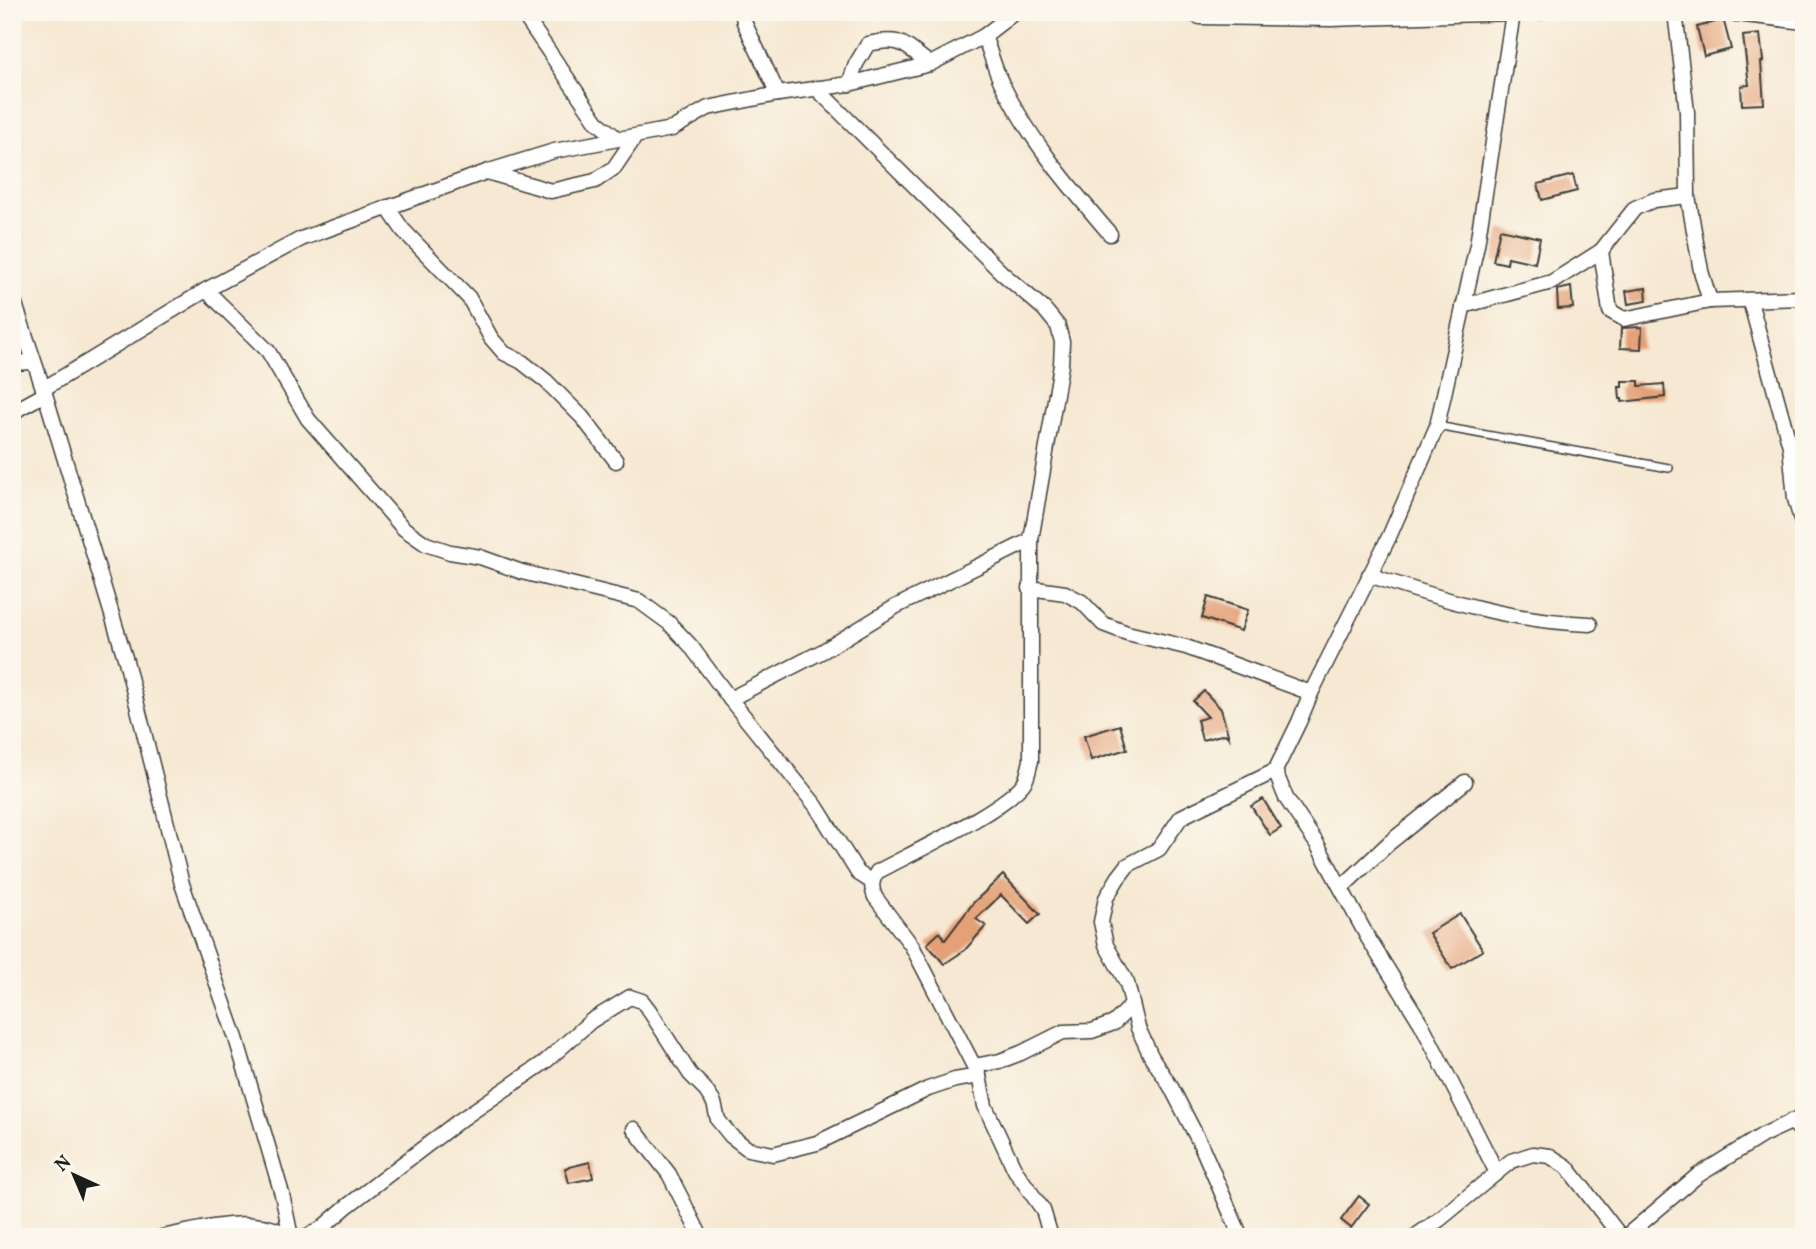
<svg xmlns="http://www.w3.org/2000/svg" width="1816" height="1249" font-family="Vollkorn,serif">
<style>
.building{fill:#e4a177}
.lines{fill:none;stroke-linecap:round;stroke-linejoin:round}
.service-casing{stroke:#3d3b37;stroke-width:10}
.minor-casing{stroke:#3d3b37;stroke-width:17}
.service{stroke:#fff;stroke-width:7}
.minor{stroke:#fff;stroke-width:14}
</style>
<rect width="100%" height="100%" fill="#fbf7ec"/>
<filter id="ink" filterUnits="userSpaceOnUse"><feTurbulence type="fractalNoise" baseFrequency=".0143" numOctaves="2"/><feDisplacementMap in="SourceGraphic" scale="14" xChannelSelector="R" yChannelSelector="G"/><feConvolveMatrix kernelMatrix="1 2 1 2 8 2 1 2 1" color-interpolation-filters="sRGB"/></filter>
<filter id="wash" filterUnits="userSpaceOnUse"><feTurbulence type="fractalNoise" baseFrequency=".00686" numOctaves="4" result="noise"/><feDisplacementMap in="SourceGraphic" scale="28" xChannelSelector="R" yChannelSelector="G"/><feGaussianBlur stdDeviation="1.57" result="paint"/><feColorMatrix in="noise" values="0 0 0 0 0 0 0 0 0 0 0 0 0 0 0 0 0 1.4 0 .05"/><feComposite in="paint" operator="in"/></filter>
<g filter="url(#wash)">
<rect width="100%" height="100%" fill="#f6e8d2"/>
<g id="blocks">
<g class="building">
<path d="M1719,21l5,1 7,27 -27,7 -7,-29z"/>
<path d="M1760,34l3,27 -2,1 3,42 -22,1 -1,-19 8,-1 -6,-49z"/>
<path d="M1573,175l4,16 -35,9 -4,-16z"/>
<path d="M1500,229l40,9 -5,25 -27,-6 -1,7 -14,-3z"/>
<path d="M1571,287l2,21 -15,1 -1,-19z"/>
<path d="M1646,288l1,13 -19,3 -2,-13z"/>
<path d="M1642,327l-1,22 -21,-1 1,-20z"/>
<path d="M1622,381h17v5l25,-2 1,13 -43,5v-3h-2l-1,-12h3z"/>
<path d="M1208,597l40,13 -7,21 -39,-13z"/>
<path d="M1204,691l17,18 8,29 -4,-4 -23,6 -5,-20 11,-3 -15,-16z"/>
<path d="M1120,725l7,24 -36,11 -7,-24z"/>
<path d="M1263,799l18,29 -11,7 -19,-29z"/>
<path d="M1003,875l37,39 -11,10 -28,-29 -25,24 10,7 -21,24 -21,14 -17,-20 13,-12 5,8 29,-38z"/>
<path d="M1460,914l23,36 -31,19 -23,-36z"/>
<path d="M590,1162l3,16 -24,5 -4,-15z"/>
<path d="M1359,1196l10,8 -18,24 -10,-8z"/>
</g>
</g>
</g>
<g filter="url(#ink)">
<use href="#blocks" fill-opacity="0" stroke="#3d3b37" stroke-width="2"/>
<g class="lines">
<g class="service-casing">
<path id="service" d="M1437,426l232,42"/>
</g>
<g class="minor-casing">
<g id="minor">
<path d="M522,12l75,110 21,17"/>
<path d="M742,12l2,10 34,72"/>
<path d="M1188,12l12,5 131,2 210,-7"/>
<path d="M1675,12l12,100 1,84 13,75 9,30"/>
<path d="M1721,12l83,10"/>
<path d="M984,36c6,15 10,31 17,46 28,57 68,104 109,152"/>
<path d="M849,84l7,-20 12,-20c34,-8 36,1 62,20"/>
<path d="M816,88l186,185 42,36 14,17 4,16 -1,23 -30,175v221c-2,6 -3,15 -6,20 -16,27 -117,74 -148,91 -6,10 -6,15 -2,25l37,49 67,130 6,30 30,64 28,40 8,27"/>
<path d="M487,172l64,19 44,-10 19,-13 21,-31"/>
<path d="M387,207l16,23 66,68 22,40 13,15 18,9 24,19 36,36 34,44"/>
<path d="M1601,251l9,60 14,8 86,-18 94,-3"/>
<path d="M206,290l62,61 40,68 95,109 23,16 24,8 30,5 42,15 117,29 30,22 21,22 40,54 86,107 42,67 11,7h3"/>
<path d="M12,295l33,99 81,267 56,223 54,154 46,156 9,43"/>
<path d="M1750,301l40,145 5,53 9,31"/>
<path d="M1463,306l89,-24 49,-31 34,-43 19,-8 34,-4"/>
<path d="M12,363l21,-1"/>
<path d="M43,389l163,-99 95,-51 185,-67 68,-21 118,-22 36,-21 70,-14 71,-10 81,-20 54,-28 31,-24"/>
<path d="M12,416l6,-7 27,-15"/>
<path d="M1369,575c72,24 144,47 221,49"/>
<path d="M1030,588l35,5 17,9 21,22 24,9 59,14 125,46"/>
<path d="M730,699l93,-48 72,-44 136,-67"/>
<path d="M1341,888l48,-45 76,-61"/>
<path d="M974,1066l26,-5 21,-8 42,-21 29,-1 22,-8 18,-18"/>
<path d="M1791,1121l13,13"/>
<path d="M634,1129l35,45 32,63"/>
<path d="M1497,1173l-75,-148 -54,-87 -51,-94 -31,-46 -11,-27 24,-49 12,-29 78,-156 48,-111 40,-181 36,-232"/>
<path d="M162,1237c40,-8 93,-24 129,0"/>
<path d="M307,1237l16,-10 23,-20 110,-84 89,-61 46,-41 39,-24 12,4 7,9 41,64 14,14 10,15 4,17 13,16 17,13 25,5 44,-11 111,-54 27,-9 24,-4"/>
<path d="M1241,1237l-40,-92 -30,-58 -20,-31 -13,-28 -11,-45 -21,-38 -5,-23 5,-24 12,-20 10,-13 31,-16 22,-32 94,-46"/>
<path d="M1414,1237l25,-17 72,-59 22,-7 17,2 17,11 54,70"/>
<path d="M1625,1237l72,-61 66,-41 41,-19"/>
</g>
</g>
<use href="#service" class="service"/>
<use href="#minor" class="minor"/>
</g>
</g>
<rect width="1816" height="1249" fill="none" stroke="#fbf7ec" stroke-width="42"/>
<g transform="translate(74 1175) rotate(316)" stroke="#fbf7ec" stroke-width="5" paint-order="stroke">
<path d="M0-5L12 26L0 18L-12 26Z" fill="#1c1c1c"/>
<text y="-10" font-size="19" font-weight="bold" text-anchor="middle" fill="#1c1c1c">N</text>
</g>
</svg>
